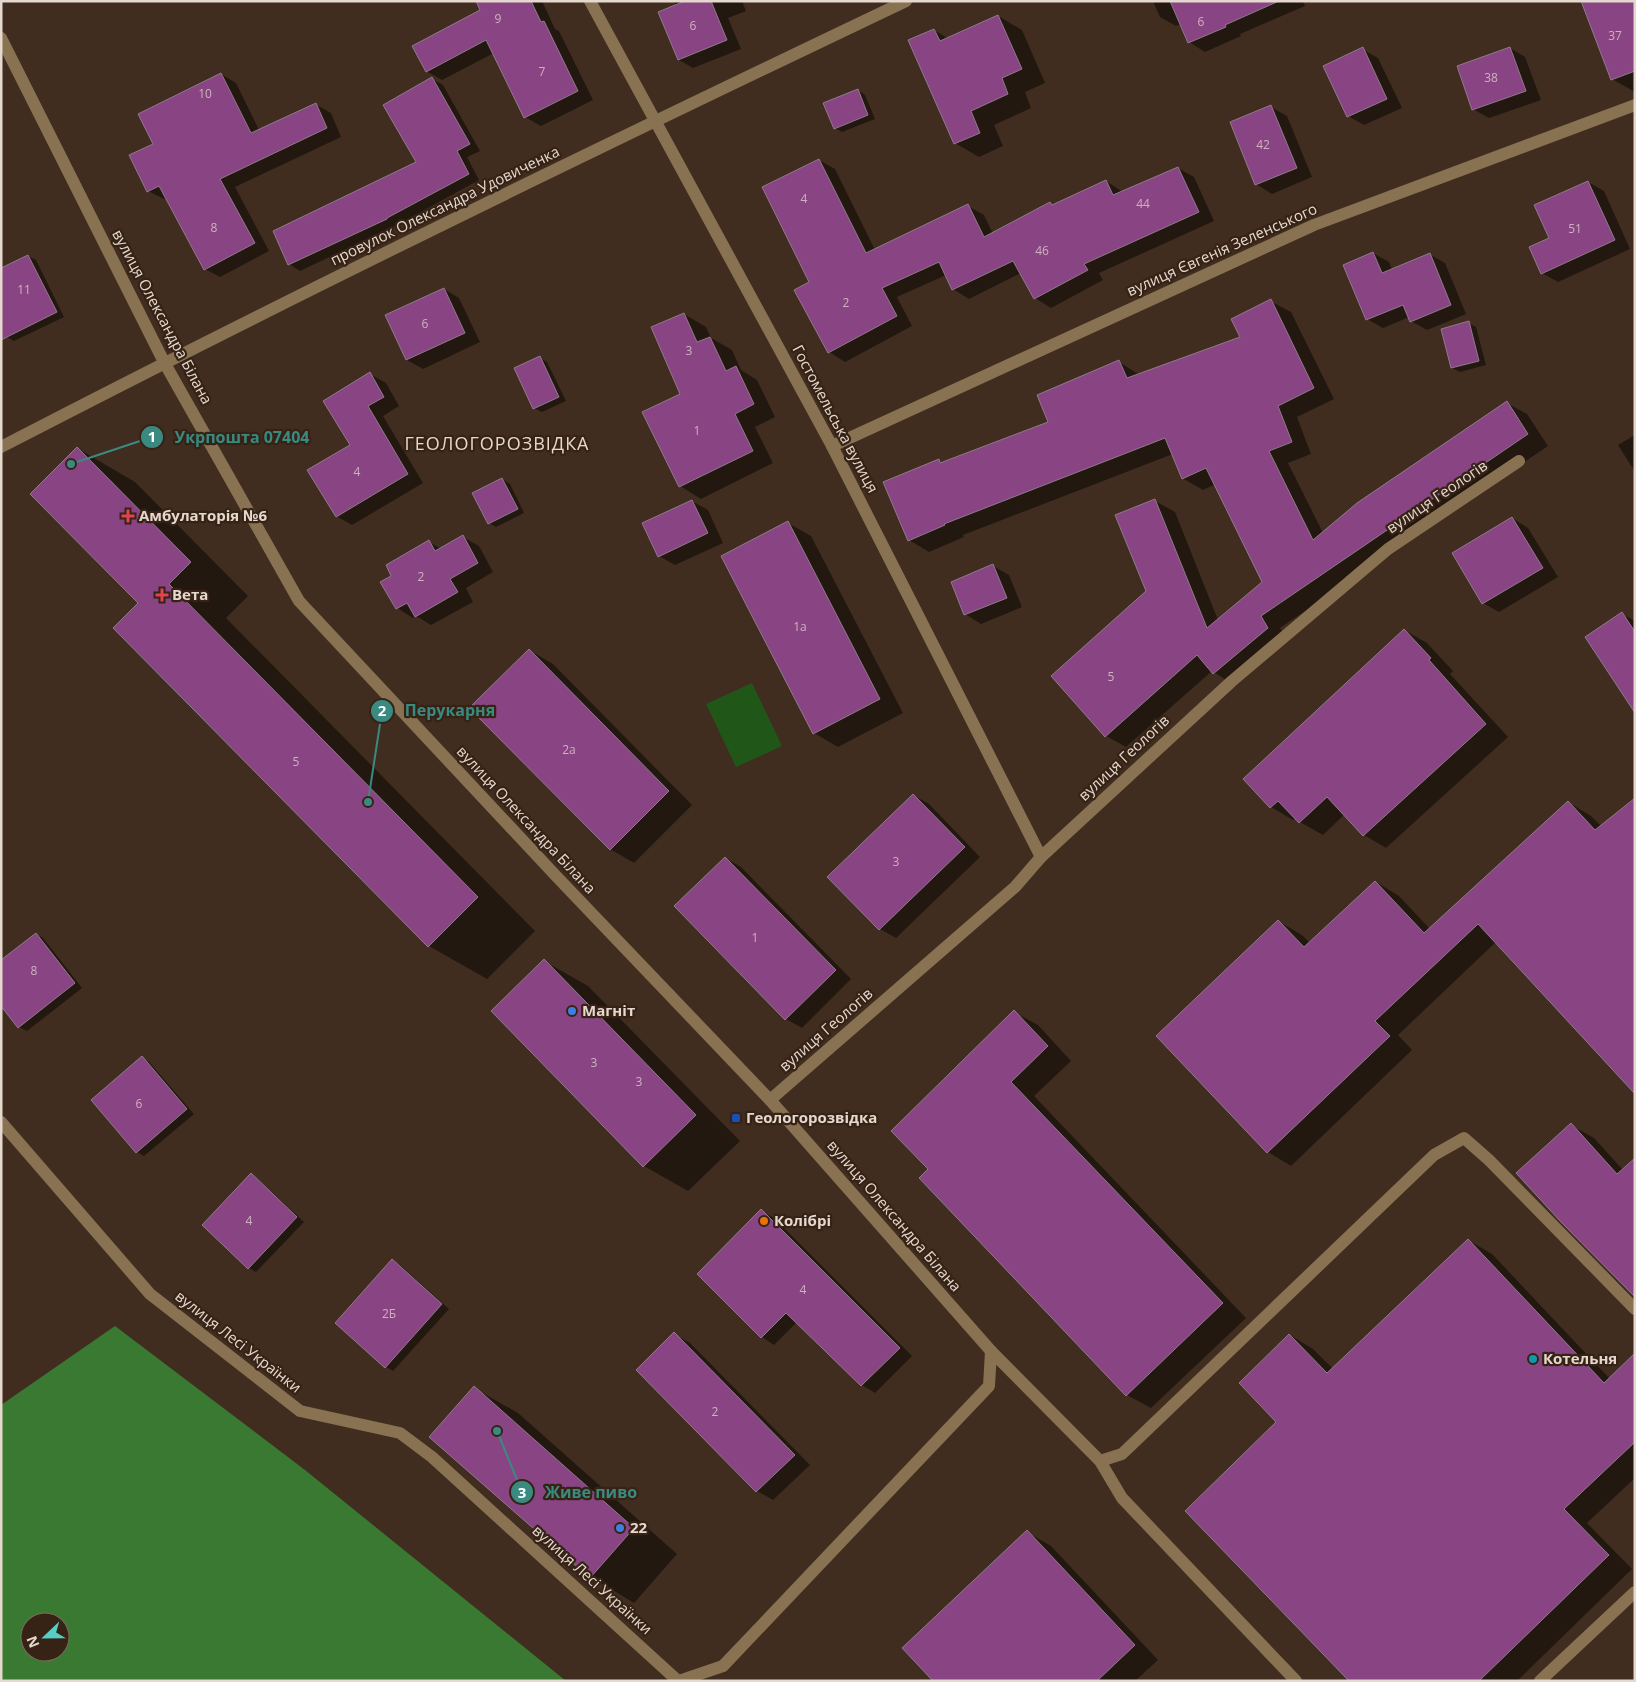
<svg xmlns="http://www.w3.org/2000/svg" width="1636" height="1682" font-family="'Open Sans',sans-serif">
<style>
.green{fill:#205718}
.forest{fill:#3a7931;fill-rule:evenodd}
.shadow{fill:#0007}
.building{fill:#894483;stroke:#8f7a8c}
.lines{fill:none;stroke-linecap:round;stroke-linejoin:round}
.minor{stroke:#897251;stroke-width:12}
.health-dot{fill:#e0444e;stroke:#362315;stroke-width:2}
.shop-dot{fill:#3f7fe0;stroke:#362315;stroke-width:2}
.transit-dot{fill:#1a4fb4;stroke:#362315;stroke-width:2}
.food-dot{fill:#e8710a;stroke:#362315;stroke-width:2}
.culture-dot{fill:#0f9aa8;stroke:#362315;stroke-width:2}
.labels{text-anchor:middle;stroke-width:4.5;stroke-linejoin:round;paint-order:stroke}
.number-label{font-size:12px;fill:#ceb3bc}
.street-label{font-size:15px;fill:#e5d8cf;stroke:#362315}
.poi-label{font-size:15px;font-weight:bold;fill:#e5d8cf;stroke:#362315;text-anchor:start}
.quarter-label{font-size:18px;letter-spacing:1px;fill:#e5d8cf;stroke:#362315}
.leader{fill:none;stroke:#3a8a81;stroke-width:2}
.callout-dot{fill:#3a8a81;stroke:#362315;stroke-width:2}
.mark-label{font-size:15px;text-anchor:middle;font-weight:bold;fill:#fff}
.callout-label{font-size:16px;text-anchor:middle;font-weight:bold;fill:#3a8a81;stroke:#362315;stroke-width:4.5;stroke-linejoin:round;paint-order:stroke}
</style>
<rect width="100%" height="100%" fill="#402d1f"/>
<path class="green" d="M752,683l30,63 -46,21 -30,-63z"/>
<path class="forest" d="M115,1326l190,144 261,211h-565v-276zM30,1622h30v30h-30z"/>
<g class="shadow">
<path d="M477,1h65l13,28 4,2 34,69 -52,26 -16,-9 -31,-64 -52,27 -16,-9 56,-60z"/>
<path d="M674,1h68l4,10 -18,7 13,31 -48,19 -14,-8 -3,-54z"/>
<path d="M1153,1h150l2,5 -65,28 1,2 -36,16 -16,-10 -8,-18 -5,2 -16,-9z"/>
<path d="M1635,1v91l-23,-13z"/>
<path d="M998,16l24,14 23,53 -20,9 6,16 -37,17 9,21 -24,11 -24,-14 -21,-113 15,9z"/>
<path d="M1510,48l15,9 16,43 -52,18 -16,-9z"/>
<path d="M1362,49l16,9 24,50 -38,17 -16,-9z"/>
<path d="M221,74l15,9 23,47 56,-26 16,9 10,24 -106,50 34,64 -49,26 -15,-8 -38,-71 -3,1 -16,-8 6,-47z"/>
<path d="M432,79l11,6 37,66 -13,6 12,23 -82,45 -97,46 -11,-7 129,-101z"/>
<path d="M858,90l7,5 10,24 -33,13 -7,-4z"/>
<path d="M1271,107l16,9 25,61 -40,17 -16,-10z"/>
<path d="M819,160l16,9 40,81 93,-44 16,9 9,19 57,-31 4,2 52,-24 17,11 55,-24 16,9 20,44 -115,52 4,7 -52,28 -16,-10 -14,-25 -52,26 -16,-10 -7,-14 -49,22 15,29 -67,36 -16,-10 -18,-69z"/>
<path d="M1588,182l16,9 26,58 -72,33 -16,-9 8,-35z"/>
<path d="M1373,253l16,9 3,8 37,-16 16,9 21,51 -39,16 -16,-9 -2,-4 -26,11 -16,-9z"/>
<path d="M28,256l8,4 28,57 -50,24 -7,-4z"/>
<path d="M444,289l15,9 21,44 -57,27 -16,-9 -20,-45z"/>
<path d="M1270,301l21,11 43,87 -37,18 14,37 -23,9 35,70 184,-130 20,11 21,32 -268,182 8,12 -54,45 -22,-14 -86,76 -20,-11 41,-144 8,-91 20,11 43,108 46,-38 -48,-98 -13,6 -21,-12 -9,-24 -210,81 1,2 -35,15 -20,-12 30,-79 4,3 107,-42 69,-60 21,13 102,-38z"/>
<path d="M684,314l22,13 5,11 21,12 9,20 16,10 18,37 -20,10 18,36 -72,36 -21,-13z"/>
<path d="M1468,323l8,4 10,38 -26,7 -8,-4z"/>
<path d="M540,358l7,4 19,39 -24,11 -8,-4z"/>
<path d="M370,374l16,9 13,23 -16,10 40,67 -71,42 -16,-9z"/>
<path d="M1635,435v37l-17,-27z"/>
<path d="M77,448l58,34 113,114 -22,22 309,313 -48,48 -58,-33 -289,-343z"/>
<path d="M502,479l8,5 14,29 -28,14 -7,-4z"/>
<path d="M692,501l16,9 15,33 -48,22 -16,-9z"/>
<path d="M1512,518l16,10 30,49 -59,35 -16,-9z"/>
<path d="M788,523l23,13 92,177 -65,34 -24,-14z"/>
<path d="M463,537l16,9 14,26 -27,16 7,14 -42,23 -15,-9 -3,2 -16,-10 -4,-32 36,-34 12,7z"/>
<path d="M993,566l16,9 13,32 -41,17 -16,-10z"/>
<path d="M1622,614l13,7v74z"/>
<path d="M1404,630l23,13 26,28 -3,3 58,63 -122,111 -22,-13 -19,-21 -22,21 -23,-13 -4,-4 -3,2 -22,-13 -26,-28z"/>
<path d="M529,650l24,14 139,141 -58,58 -24,-14z"/>
<path d="M913,795l16,9 51,53 -84,81 -16,-9z"/>
<path d="M1568,802l23,14 11,11 -106,115 -98,93 14,15 -121,116 -23,-14 10,-231 24,14 8,8 66,-61 23,14 31,33z"/>
<path d="M725,858l16,9 110,112 -49,49 -16,-9z"/>
<path d="M36,934l7,4 39,50 -55,43 -8,-4z"/>
<path d="M544,961l44,25 152,155 -52,50 -44,-25 -151,-155z"/>
<path d="M1014,1012l24,13 33,36 -37,35 212,222 -95,90 -24,-13 -197,-226z"/>
<path d="M142,1058l7,4 45,52 -50,42 -7,-4z"/>
<path d="M1571,1125l23,13 29,32 12,125z"/>
<path d="M251,1174l7,5 46,43 -48,50 -7,-4z"/>
<path d="M761,1211l13,7 138,138 -37,37 -13,-8 -65,-63 -23,23 -12,-8z"/>
<path d="M1468,1240l24,14 118,125 25,-19v118l-48,45 45,46 -115,112h-166l-73,-259 12,-87 23,14 20,20z"/>
<path d="M392,1261l8,4 49,44 -56,62 -7,-4z"/>
<path d="M674,1334l16,9 120,122 -37,35 -16,-9 -119,-121z"/>
<path d="M474,1388l44,25 159,141 -43,49 -43,-26z"/>
<path d="M1027,1532l24,14 107,114 -23,21h-200z"/>
</g>
<g class="building">
<path d="M476,1h55l10,21 3,-1 34,70 -54,27 -38,-78 -60,32 -14,-26 68,-36z"/>
<path d="M685,1h26l16,39 -49,20 -20,-48z"/>
<path d="M1170,1h109l-54,24 1,2 -38,16z"/>
<path d="M1581,1h54v70l-24,9z"/>
<path d="M998,15l24,54 -20,9 6,16 -37,17 9,22 -26,11 -46,-104 26,-11 6,12z"/>
<path d="M1363,47l24,52 -40,18 -24,-51z"/>
<path d="M1510,47l16,44 -54,19 -15,-44z"/>
<path d="M221,73l30,60 65,-30 11,25 -107,51 35,64 -51,27 -45,-84 -12,6 -18,-37 24,-11 -15,-30z"/>
<path d="M432,77l38,67 -13,7 12,23 -82,44v1l-99,46 -15,-34 143,-69 -33,-57z"/>
<path d="M858,89l10,26 -34,14 -11,-26z"/>
<path d="M1271,105l26,63 -42,17 -25,-63z"/>
<path d="M819,159l47,94 102,-49 16,33 66,-35 2,3 54,-25 7,15 65,-28 21,45 -115,52 4,6 -54,29 -21,-38 -61,29 -13,-28 -57,26 15,28 -69,37 -34,-63 15,-8 -47,-95z"/>
<path d="M1588,181l27,59 -74,34 -12,-27 20,-9 -15,-33z"/>
<path d="M1373,252l9,21 48,-20 21,52 -41,17 -7,-17 -37,15 -23,-55z"/>
<path d="M28,255l29,57 -56,28v-72z"/>
<path d="M444,288l21,45 -59,27 -21,-45z"/>
<path d="M1271,299l43,89 -36,18 14,36 -23,9 44,89 44,-37 150,-102 21,33 -267,182 7,12 -55,46 -16,-19 -92,82 -54,-61 95,-85 -31,-76 40,-16 52,129 55,-46 -56,-114 -24,11 -17,-41 -221,86 1,1 -37,16 -25,-59 56,-23 1,4 108,-41 -11,-27 82,-35 8,18 113,-41 -9,-18z"/>
<path d="M684,313l13,29 13,-5 16,34 10,-5 18,38 -19,10 18,37 -74,36 -37,-75 38,-18 -29,-67z"/>
<path d="M1469,321l10,40 -28,7 -10,-39z"/>
<path d="M540,356l19,41 -26,12 -19,-41z"/>
<path d="M370,372l14,25 -16,9 40,68 -72,43 -29,-47 43,-25 -27,-44z"/>
<path d="M77,447l114,115 -22,22 309,313 -50,50 -315,-319 25,-25 -108,-109z"/>
<path d="M502,478l16,31 -30,15 -16,-31z"/>
<path d="M692,500l16,33 -50,24 -16,-34z"/>
<path d="M1512,517l31,51 -61,36 -30,-51z"/>
<path d="M788,521l92,178 -67,35 -92,-178z"/>
<path d="M463,535l15,28 -28,16 8,13 -43,25 -8,-14 -11,6 -16,-27 11,-6 -5,-11 43,-25 6,11z"/>
<path d="M993,564l14,34 -43,17 -13,-33z"/>
<path d="M1622,612l13,20v81l-50,-76z"/>
<path d="M1404,629l27,29 -2,2 57,64 -123,112 -36,-39 -28,26 -21,-22 -8,7 -27,-29z"/>
<path d="M529,649l140,142 -59,59 -141,-142z"/>
<path d="M913,794l52,53 -86,83 -52,-53z"/>
<path d="M1635,798v296l-157,-170 -103,97 15,15 -123,117 -111,-117 122,-116 26,27 71,-66 49,52 144,-132 27,29z"/>
<path d="M725,857l111,113 -51,50 -111,-114z"/>
<path d="M36,933l39,50 -57,45 -17,-22v-46z"/>
<path d="M544,959l152,156 -53,52 -152,-156z"/>
<path d="M1014,1010l34,36 -37,36 212,221 -97,93 -207,-218 9,-9 -37,-38z"/>
<path d="M142,1056l45,53 -51,44 -45,-53z"/>
<path d="M1571,1123l46,51 18,-16v139l-74,-75 -45,-49z"/>
<path d="M251,1173l46,44 -49,52 -46,-44z"/>
<path d="M761,1209l139,139 -39,38 -75,-73 -25,25 -64,-64z"/>
<path d="M1468,1239l136,144 31,-30v89l-71,67 45,46 -130,126h-130l-164,-170 91,-89 -37,-39 50,-49 38,39z"/>
<path d="M392,1259l50,45 -57,64 -50,-45z"/>
<path d="M674,1332l121,123 -39,37 -120,-122z"/>
<path d="M474,1386l160,142 -44,50 -161,-141z"/>
<path d="M1027,1530l108,115 -38,36h-164l-31,-33z"/>
</g>
<g class="lines">
<g class="minor">
<path d="M590,1l242,445 209,411"/>
<path d="M1,38l163,324 135,239 258,276 213,223 221,251 109,110 22,37 174,183"/>
<path d="M832,446l482,-221 321,-120"/>
<path d="M1,447c299,-155 601,-301 905,-446"/>
<path d="M770,1100l245,-213 26,-30 191,-176 156,-132 131,-88"/>
<path d="M1,1122l149,172 150,117 100,22 32,24 246,224"/>
<path d="M1100,1461l22,-7 312,-299 30,-17 25,22 146,149"/>
<path d="M679,1681l44,-15 266,-280 2,-35"/>
<path d="M1540,1681l95,-89"/>
</g>
</g>
<g class="health-dot">
<path d="M125.5 508.5h5v5h5v5h-5v5h-5v-5h-5v-5h5z"/>
<path d="M159.5 587.5h5v5h5v5h-5v5h-5v-5h-5v-5h5z"/>
</g>
<g class="shop-dot">
<circle cx="572" cy="1011" r="5"/>
<circle cx="620" cy="1528" r="5"/>
</g>
<rect class="transit-dot" x="731" y="1113" width="10" height="10" rx="2.5"/>
<circle class="food-dot" cx="764" cy="1221" r="5"/>
<circle class="culture-dot" cx="1533" cy="1359" r="5"/>
<g class="labels">
<g class="number-label">
<text x="498" y="23">9</text>
<text x="1201" y="26">6</text>
<text x="693" y="30">6</text>
<text x="1615" y="40">37</text>
<text x="542" y="76">7</text>
<text x="1491" y="82">38</text>
<text x="205" y="98">10</text>
<text x="1263" y="149">42</text>
<text x="804" y="203">4</text>
<text x="1143" y="208">44</text>
<text x="214" y="232">8</text>
<text x="1575" y="233">51</text>
<text x="1042" y="255">46</text>
<text x="24" y="294">11</text>
<text x="846" y="307">2</text>
<text x="425" y="328">6</text>
<text x="689" y="355">3</text>
<text x="697" y="435">1</text>
<text x="357" y="476">4</text>
<text x="421" y="581">2</text>
<text x="800" y="631">1а</text>
<text x="1111" y="681">5</text>
<text x="569" y="754">2а</text>
<text x="296" y="766">5</text>
<text x="896" y="866">3</text>
<text x="755" y="942">1</text>
<text x="34" y="975">8</text>
<text x="594" y="1067">3</text>
<text x="639" y="1086">3</text>
<text x="139" y="1108">6</text>
<text x="249" y="1225">4</text>
<text x="803" y="1294">4</text>
<text x="389" y="1318">2Б</text>
<text x="715" y="1416">2</text>
</g>
<g class="street-label">
<text transform="translate(445 206) rotate(-26)" y="5">провулок Олександра Удовиченка</text>
<text transform="translate(1222 250) rotate(-24)" y="5">вулиця Євгенія Зеленського</text>
<text transform="translate(162 317) rotate(62)" y="5">вулиця Олександра Білана</text>
<text transform="translate(835 419) rotate(62)" y="5">Гостомельська вулиця</text>
<text transform="translate(1437 497) rotate(-34)" y="5">вулиця Геологів</text>
<text transform="translate(1124 758) rotate(-43)" y="5">вулиця Геологів</text>
<text transform="translate(526 820) rotate(47)" y="5">вулиця Олександра Білана</text>
<text transform="translate(826 1030) rotate(-41)" y="5">вулиця Геологів</text>
<text transform="translate(894 1216) rotate(49)" y="5">вулиця Олександра Білана</text>
<text transform="translate(238 1342) rotate(38)" y="5">вулиця Лесі Українки</text>
<text transform="translate(592 1580) rotate(42)" y="5">вулиця Лесі Українки</text>
</g>
<g class="poi-label">
<text x="139" y="521">Амбулаторія №6</text>
<text x="172" y="600">Вета</text>
<text x="582" y="1016">Магніт</text>
<text x="746" y="1123">Геологорозвідка</text>
<text x="774" y="1226">Колібрі</text>
<text x="1543" y="1364">Котельня</text>
<text x="630" y="1533">22</text>
</g>
<g class="quarter-label">
<text x="497" y="450">ГЕОЛОГОРОЗВІДКА</text>
</g>
</g>
<path class="leader" d="M71 464L152 437M368 802L382 711M497 1431L522 1492"/>
<g class="callout-dot">
<circle cx="71" cy="464" r="5"/>
<circle cx="368" cy="802" r="5"/>
<circle cx="497" cy="1431" r="5"/>
<circle cx="152" cy="437" r="12"/>
<circle cx="382" cy="711" r="12"/>
<circle cx="522" cy="1492" r="12"/>
</g>
<g class="mark-label">
<text x="152" y="442">1</text>
<text x="382" y="716">2</text>
<text x="522" y="1498">3</text>
</g>
<g class="callout-label">
<text x="242" y="443">Укрпошта 07404</text>
<text x="450" y="716">Перукарня</text>
<text x="591" y="1498">Живе пиво</text>
</g>
<rect width="1636" height="1682" fill="none" stroke="#e5d8cf" stroke-width="5"/>
<g transform="translate(45 1637) rotate(248)"><circle r="24" fill="#362315" stroke="#7c6b5f"/>
<path d="M0-4L9 19L0 12L-9 19Z" fill="#55cec6"/>
<text y="-8" font-size="14" font-weight="bold" text-anchor="middle" fill="#e5d8cf">N</text>
</g>
</svg>
